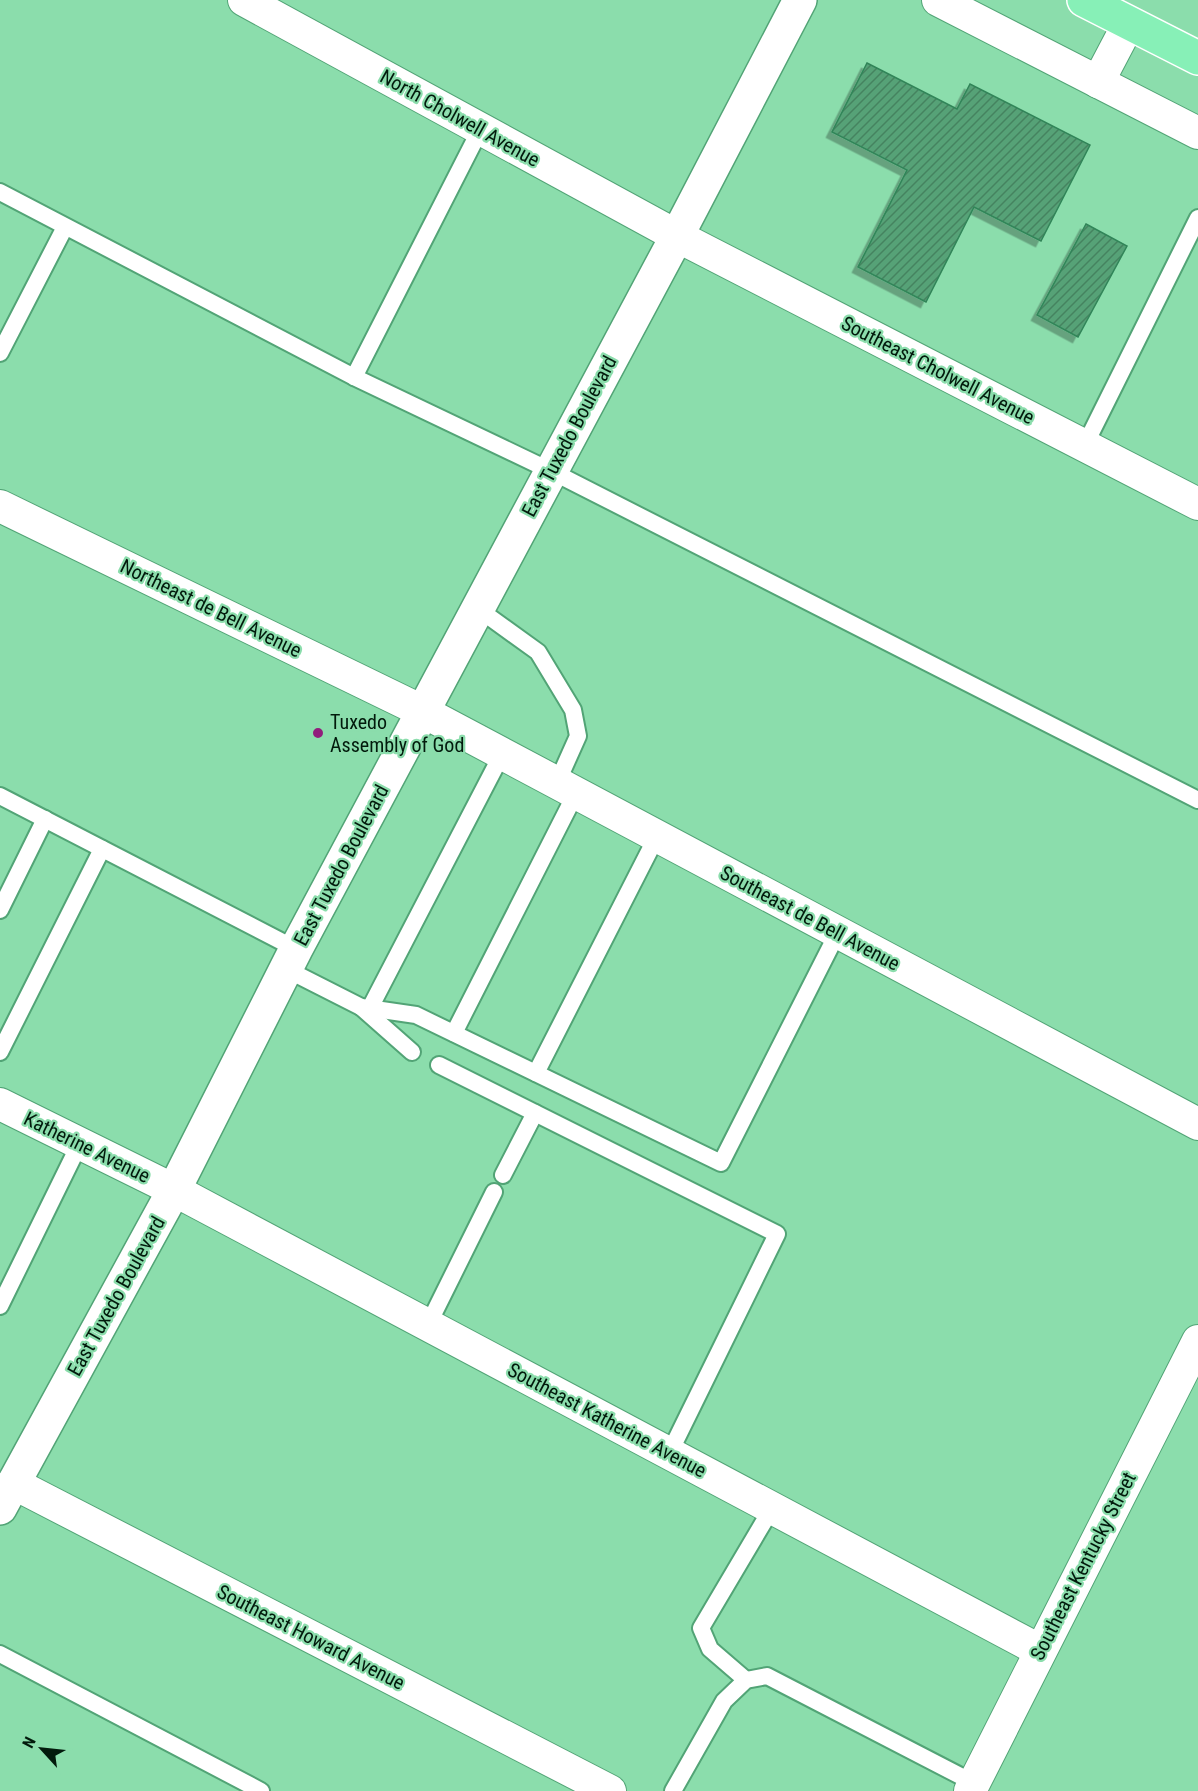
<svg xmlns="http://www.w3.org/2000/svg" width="1198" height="1791" font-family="'Roboto Condensed',sans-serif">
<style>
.building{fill:url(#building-hatch);stroke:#318559;stroke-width:1.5;filter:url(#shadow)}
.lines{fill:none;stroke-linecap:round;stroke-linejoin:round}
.service-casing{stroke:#52a476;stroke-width:20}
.minor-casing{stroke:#52a476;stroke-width:34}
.secondary-casing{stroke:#52a476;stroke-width:36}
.trunk-casing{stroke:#fff;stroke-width:36}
.service{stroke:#fff;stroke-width:16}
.minor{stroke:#fff;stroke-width:32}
.secondary{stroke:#fff;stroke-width:33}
.trunk{stroke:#87f0b7;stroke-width:33}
.poi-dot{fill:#911d7c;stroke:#8bddac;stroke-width:2}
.labels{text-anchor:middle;stroke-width:4.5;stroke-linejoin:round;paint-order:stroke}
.street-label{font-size:20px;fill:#021a0c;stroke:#8bddac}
.poi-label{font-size:20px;fill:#021a0c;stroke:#8bddac;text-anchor:start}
</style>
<defs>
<pattern id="building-hatch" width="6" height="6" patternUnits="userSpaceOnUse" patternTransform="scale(1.5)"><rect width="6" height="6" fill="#56a277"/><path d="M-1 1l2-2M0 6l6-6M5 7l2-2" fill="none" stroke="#458360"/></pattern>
<filter id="shadow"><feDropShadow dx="-5.5" dy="5.5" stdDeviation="0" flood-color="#0004"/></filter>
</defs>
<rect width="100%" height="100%" fill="#8bddac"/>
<g class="building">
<path d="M867,63l90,46 13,-25 120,61 -49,96 -67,-34 -48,95 -68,-35 49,-97 -75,-38z"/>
<path d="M1086,224l41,22 -49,91 -41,-22z"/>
</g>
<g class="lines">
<g class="service-casing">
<g id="service">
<path d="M0,192l354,185 197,94 647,329"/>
<path d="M0,353l65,-126"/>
<path d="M354,377l126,-247"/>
<path d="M1085,445l113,-227"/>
<path d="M477,608l61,44 35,58 5,26 -21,47"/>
<path d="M0,796l296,153"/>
<path d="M0,910l45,-91"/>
<path d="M286,969l75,38 55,8 305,148 117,-231"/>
<path d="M361,1007l51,45"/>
<path d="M370,1008l132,-254"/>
<path d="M454,1033l122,-240"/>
<path d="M0,1052l102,-203"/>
<path d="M439,1065l338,169 -108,220"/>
<path d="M536,1073l121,-237"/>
<path d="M503,1175l32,-62"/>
<path d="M0,1306l80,-163"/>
<path d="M428,1325l66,-133"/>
<path d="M0,1654l261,137"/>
<path d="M746,1680l-36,-31 -9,-21 71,-120"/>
<path d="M673,1791l51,-90 22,-21 21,-4 207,107"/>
</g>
</g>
<g class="minor-casing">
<g id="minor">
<path d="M244,0l433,236 521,268"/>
<path d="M938,0l260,133"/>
<path d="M1098,82l31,-59"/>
<path d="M0,506l422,205 776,413"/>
<path d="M0,1104l174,86 865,460"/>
<path d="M13,1483l597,308"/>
<path d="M970,1791l228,-450"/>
</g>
</g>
<g class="secondary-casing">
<path id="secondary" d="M0,1508l174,-318 122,-241 381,-713 123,-236"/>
</g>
<g class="trunk-casing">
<path id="trunk" d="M1084,0l114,58"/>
</g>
<use href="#service" class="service"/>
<use href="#minor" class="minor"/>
<use href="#secondary" class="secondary"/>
<use href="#trunk" class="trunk"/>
</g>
<circle class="poi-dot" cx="318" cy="733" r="6"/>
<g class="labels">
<g class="street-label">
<text transform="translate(460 118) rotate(29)" y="7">North Cholwell Avenue</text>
<text transform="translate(938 370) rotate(27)" y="7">Southeast Cholwell Avenue</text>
<text transform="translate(569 436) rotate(-62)" y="7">East Tuxedo Boulevard</text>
<text transform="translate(211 608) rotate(26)" y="7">Northeast de Bell Avenue</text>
<text transform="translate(341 865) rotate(-62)" y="7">East Tuxedo Boulevard</text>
<text transform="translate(810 918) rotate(28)" y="7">Southeast de Bell Avenue</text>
<text transform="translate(87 1147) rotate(26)" y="7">Katherine Avenue</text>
<text transform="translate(116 1296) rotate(-61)" y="7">East Tuxedo Boulevard</text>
<text transform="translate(607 1420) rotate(28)" y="7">Southeast Katherine Avenue</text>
<text transform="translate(1083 1566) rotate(-63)" y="7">Southeast Kentucky Street</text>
<text transform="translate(311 1637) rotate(27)" y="7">Southeast Howard Avenue</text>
</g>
<g class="poi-label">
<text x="330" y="729">Tuxedo<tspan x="330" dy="23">Assembly of God</tspan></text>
</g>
</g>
<g transform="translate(42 1749) rotate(297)" stroke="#8bddac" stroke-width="4.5" paint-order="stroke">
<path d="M0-4.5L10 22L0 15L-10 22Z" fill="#021a0c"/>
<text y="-9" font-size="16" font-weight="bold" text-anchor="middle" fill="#021a0c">N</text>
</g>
</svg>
